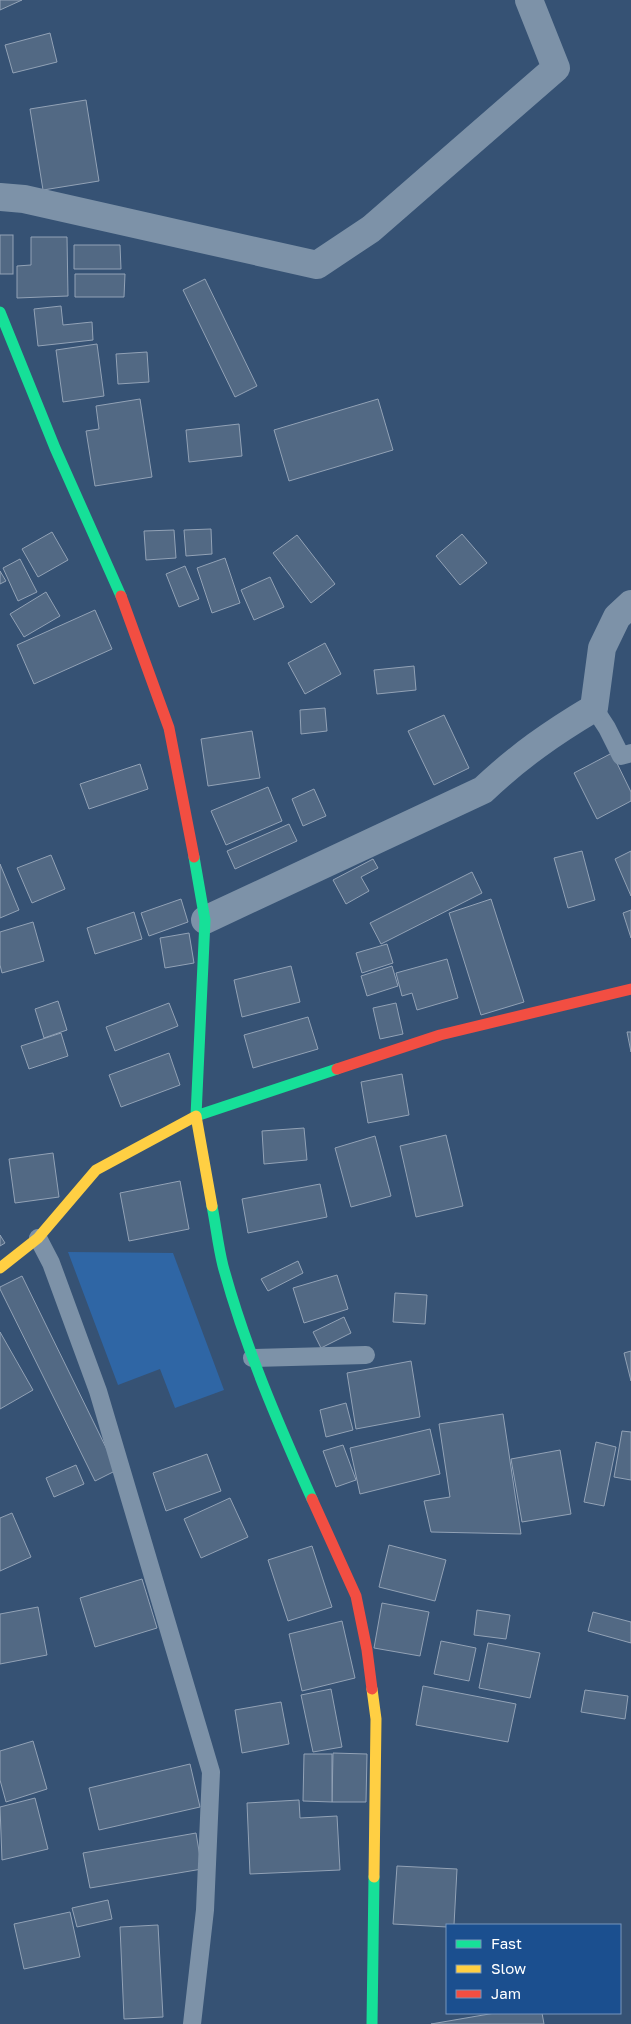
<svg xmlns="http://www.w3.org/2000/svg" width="631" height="2024" font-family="'Golos Text',sans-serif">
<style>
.green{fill:#2f66a5}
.building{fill:#526984;stroke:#92a2b6}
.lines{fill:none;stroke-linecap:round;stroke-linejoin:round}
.lane{stroke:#7d92a8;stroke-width:18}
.street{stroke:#7d92a8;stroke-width:28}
.fast{stroke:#16e098;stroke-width:11}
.slow{stroke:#ffcf43;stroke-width:11}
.jam{stroke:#f24e42;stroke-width:11}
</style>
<rect width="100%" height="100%" fill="#365274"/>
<path class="green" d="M68,1252l105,1 51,137 -49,18 -15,-39 -42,16z"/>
<g class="building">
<path d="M0,0h22l-22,10z"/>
<path d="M50,33l7,29 -44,11 -8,-28z"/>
<path d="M86,100l13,81 -56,9 -13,-81z"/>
<rect x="0" y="235" width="13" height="39"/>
<path d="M31,237h36l1,59 -51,2v-32l14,-1z"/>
<path d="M74,245h46l1,24h-47z"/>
<path d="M75,274h50l-1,23h-49z"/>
<path d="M205,279l52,107 -22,11 -52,-107z"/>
<path d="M61,306l2,19 29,-3 1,18 -55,6 -4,-37z"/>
<path d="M97,344l7,52 -41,6 -7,-52z"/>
<path d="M147,352l2,30 -31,2 -2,-30z"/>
<path d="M140,399l12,78 -57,9 -9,-55 13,-2 -3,-23z"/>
<path d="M378,399l15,51 -104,31 -15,-51z"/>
<path d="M239,424l3,32 -53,6 -3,-32z"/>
<path d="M211,529l1,25 -26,2 -2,-26z"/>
<path d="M174,530l2,28 -30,2 -2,-29z"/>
<path d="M52,532l16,28 -30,17 -16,-28z"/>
<path d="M462,534l25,29 -27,22 -24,-29z"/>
<path d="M297,535l38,49 -24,19 -38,-50z"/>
<path d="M225,558l15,45 -28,10 -15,-45z"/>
<path d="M20,559l17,33 -19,9 -15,-33z"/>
<path d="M185,566l14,33 -20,8 -13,-33z"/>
<path d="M0,571l6,10 -6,3z"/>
<path d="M270,577l14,30 -30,13 -13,-30z"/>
<path d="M46,592l14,24 -36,21 -14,-23z"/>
<path d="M95,610l17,39 -78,35 -17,-39z"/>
<path d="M325,643l16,31 -36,20 -17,-31z"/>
<path d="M414,666l2,24 -39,4 -3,-24z"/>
<path d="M325,708l2,23 -26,3 -1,-24z"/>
<path d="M444,715l25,53 -35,17 -26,-54z"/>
<path d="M252,731l8,47 -52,8 -7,-47z"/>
<path d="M612,753l19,39v9l-34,18 -23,-46z"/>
<path d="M140,764l8,25 -59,20 -9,-25z"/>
<path d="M268,787l14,34 -56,24 -15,-34z"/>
<path d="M314,789l12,27 -23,10 -11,-27z"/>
<path d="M289,824l8,17 -62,28 -8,-18z"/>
<path d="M582,851l13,49 -27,8 -14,-50z"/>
<path d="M631,851v45l-16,-37z"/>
<path d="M51,855l14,34 -33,14 -15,-35z"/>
<path d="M373,859l5,9 -17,9 8,14 -23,13 -13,-24z"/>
<path d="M0,864l19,46 -19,8z"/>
<path d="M472,872l10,21 -101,51 -11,-21z"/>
<path d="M181,899l7,23 -39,14 -8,-23z"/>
<path d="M491,899l33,103 -43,13 -32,-102z"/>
<path d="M631,910v28l-8,-25z"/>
<path d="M134,912l8,27 -47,15 -8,-26z"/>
<path d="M33,922l11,39 -42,12 -2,-8v-33z"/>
<path d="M189,933l5,30 -29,5 -5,-30z"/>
<path d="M387,944l6,19 -31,10 -6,-20z"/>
<path d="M447,959l11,39 -41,12 -5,-17 -10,3 -6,-23z"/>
<path d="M291,966l9,36 -58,15 -8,-37z"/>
<path d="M392,966l6,20 -31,10 -6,-20z"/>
<path d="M58,1001l9,29 -23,8 -9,-29z"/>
<path d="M169,1003l9,23 -63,25 -9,-24z"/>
<path d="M396,1003l7,31 -23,5 -7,-31z"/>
<path d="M308,1017l10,32 -65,19 -9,-33z"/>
<path d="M627,1032h4v20z"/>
<path d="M61,1033l7,23 -39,13 -8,-23z"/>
<path d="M169,1053l11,32 -59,22 -12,-32z"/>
<path d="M402,1074l7,41 -41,8 -7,-41z"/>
<path d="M304,1128l3,32 -43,4 -2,-33z"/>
<path d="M446,1135l17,71 -47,11 -16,-71z"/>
<path d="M375,1136l16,60 -40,11 -16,-59z"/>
<path d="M53,1153l6,44 -44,6 -6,-44z"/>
<path d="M180,1181l9,48 -60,12 -9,-48z"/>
<path d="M320,1184l7,33 -79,16 -6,-34z"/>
<path d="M0,1235l5,8 -5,3z"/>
<path d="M298,1261l5,12 -35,18 -7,-12z"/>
<path d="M337,1275l11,34 -44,14 -11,-35z"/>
<path d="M22,1276l95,194 -22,11 -95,-192v-2z"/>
<path d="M395,1293l32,2 -2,29 -32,-2z"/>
<path d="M344,1317l7,16 -30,15 -8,-16z"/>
<path d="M0,1332l33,58 -33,19z"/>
<path d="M631,1351v30l-7,-28z"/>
<path d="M411,1361l9,56 -64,12 -9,-56z"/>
<path d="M346,1403l7,27 -27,7 -6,-27z"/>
<path d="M503,1414l18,120 -90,-2 -7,-31 26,-4 -11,-73z"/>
<path d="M430,1429l10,45 -80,20 -10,-46z"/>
<path d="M622,1431l9,1v48l-17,-3z"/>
<path d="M596,1442l20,5 -12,59 -20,-4z"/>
<path d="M343,1445l13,35 -20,7 -13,-36z"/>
<path d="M560,1450l11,64 -49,8 -11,-63z"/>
<path d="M207,1454l14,37 -55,20 -13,-38z"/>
<path d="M76,1465l8,19 -30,13 -8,-19z"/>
<path d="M230,1498l18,39 -47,21 -17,-39z"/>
<path d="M12,1513l19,44 -31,14v-53z"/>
<path d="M389,1545l57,15 -11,41 -56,-14z"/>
<path d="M312,1546l20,61 -44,14 -20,-61z"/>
<path d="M142,1579l15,49 -62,19 -15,-49z"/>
<path d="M382,1603l47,9 -9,44 -46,-8z"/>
<path d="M38,1607l9,48 -47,9v-50z"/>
<path d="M477,1610l33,5 -4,24 -32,-4z"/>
<path d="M593,1612l38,10v21l-43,-12z"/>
<path d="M342,1621l13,57 -53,13 -13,-57z"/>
<path d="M441,1641l35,7 -7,33 -35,-7z"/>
<path d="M488,1643l52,10 -10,45 -51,-10z"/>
<path d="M423,1686l93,18 -8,38 -92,-17z"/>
<path d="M331,1689l11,58 -29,5 -12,-57z"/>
<path d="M585,1690l43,6 -3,23 -44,-7z"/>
<path d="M281,1702l8,42 -47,9 -7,-43z"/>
<path d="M33,1741l14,48 -41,13 -6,-22v-29z"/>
<path d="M333,1753l34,1 -1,48h-34z"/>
<path d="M304,1754h28v48l-29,-1z"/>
<path d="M190,1764l10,43 -101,23 -10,-42z"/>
<path d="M35,1798l13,51 -46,11 -2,-53z"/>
<path d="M299,1800l1,18 37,-2 3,54 -90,4 -3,-71z"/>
<path d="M196,1833l6,36 -112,19 -7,-35z"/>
<path d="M397,1866l60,3 -3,56h-7v2l-54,-3z"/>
<path d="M108,1900l4,19 -35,8 -5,-19z"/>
<path d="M70,1912l10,45 -56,12 -10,-45z"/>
<path d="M158,1925l5,92 -39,2 -4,-92z"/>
<path d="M495,2013h47l2,11h-113z"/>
</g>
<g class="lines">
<g class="lane">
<path d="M594,708l13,20 14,28 10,-3"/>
<path d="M38,1238l13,25 47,128 113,381 -6,138 -13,114"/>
<path d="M252,1358l114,-3"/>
</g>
<g class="street">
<path d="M0,197l24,2 293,66 54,-36 185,-161 -27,-68"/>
<path d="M205,920l278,-130c36,-34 69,-57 111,-82l8,-60 15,-31 14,-13"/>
</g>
<g class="fast">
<path d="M0,312l55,136 66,148"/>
<path d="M194,857l11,63 -9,196 141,-47"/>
<path d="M212,1206c4,20 6,40 11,60 22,81 55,157 89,233"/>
<path d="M372,2024l2,-147"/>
</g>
<g class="slow">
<path d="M0,1268l38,-30 58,-68 100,-54 16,90"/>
<path d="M372,1689l4,30 -2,158"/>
</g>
<g class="jam">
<path d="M121,596l48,132 25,129"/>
<path d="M337,1069l103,-34 191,-46"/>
<path d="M312,1499l44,97 11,54 5,39"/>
</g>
</g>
<rect x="446" y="1924" width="175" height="90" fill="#1b4f8f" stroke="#7695bc"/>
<rect x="456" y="1940" width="25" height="8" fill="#16e098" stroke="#7695bc"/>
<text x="491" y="1949" font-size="15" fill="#ffffff">Fast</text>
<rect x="456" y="1965" width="25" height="8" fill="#ffcf43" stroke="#7695bc"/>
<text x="491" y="1974" font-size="15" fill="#ffffff">Slow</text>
<rect x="456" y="1990" width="25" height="8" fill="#f24e42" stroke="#7695bc"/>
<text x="491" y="1999" font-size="15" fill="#ffffff">Jam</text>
</svg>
